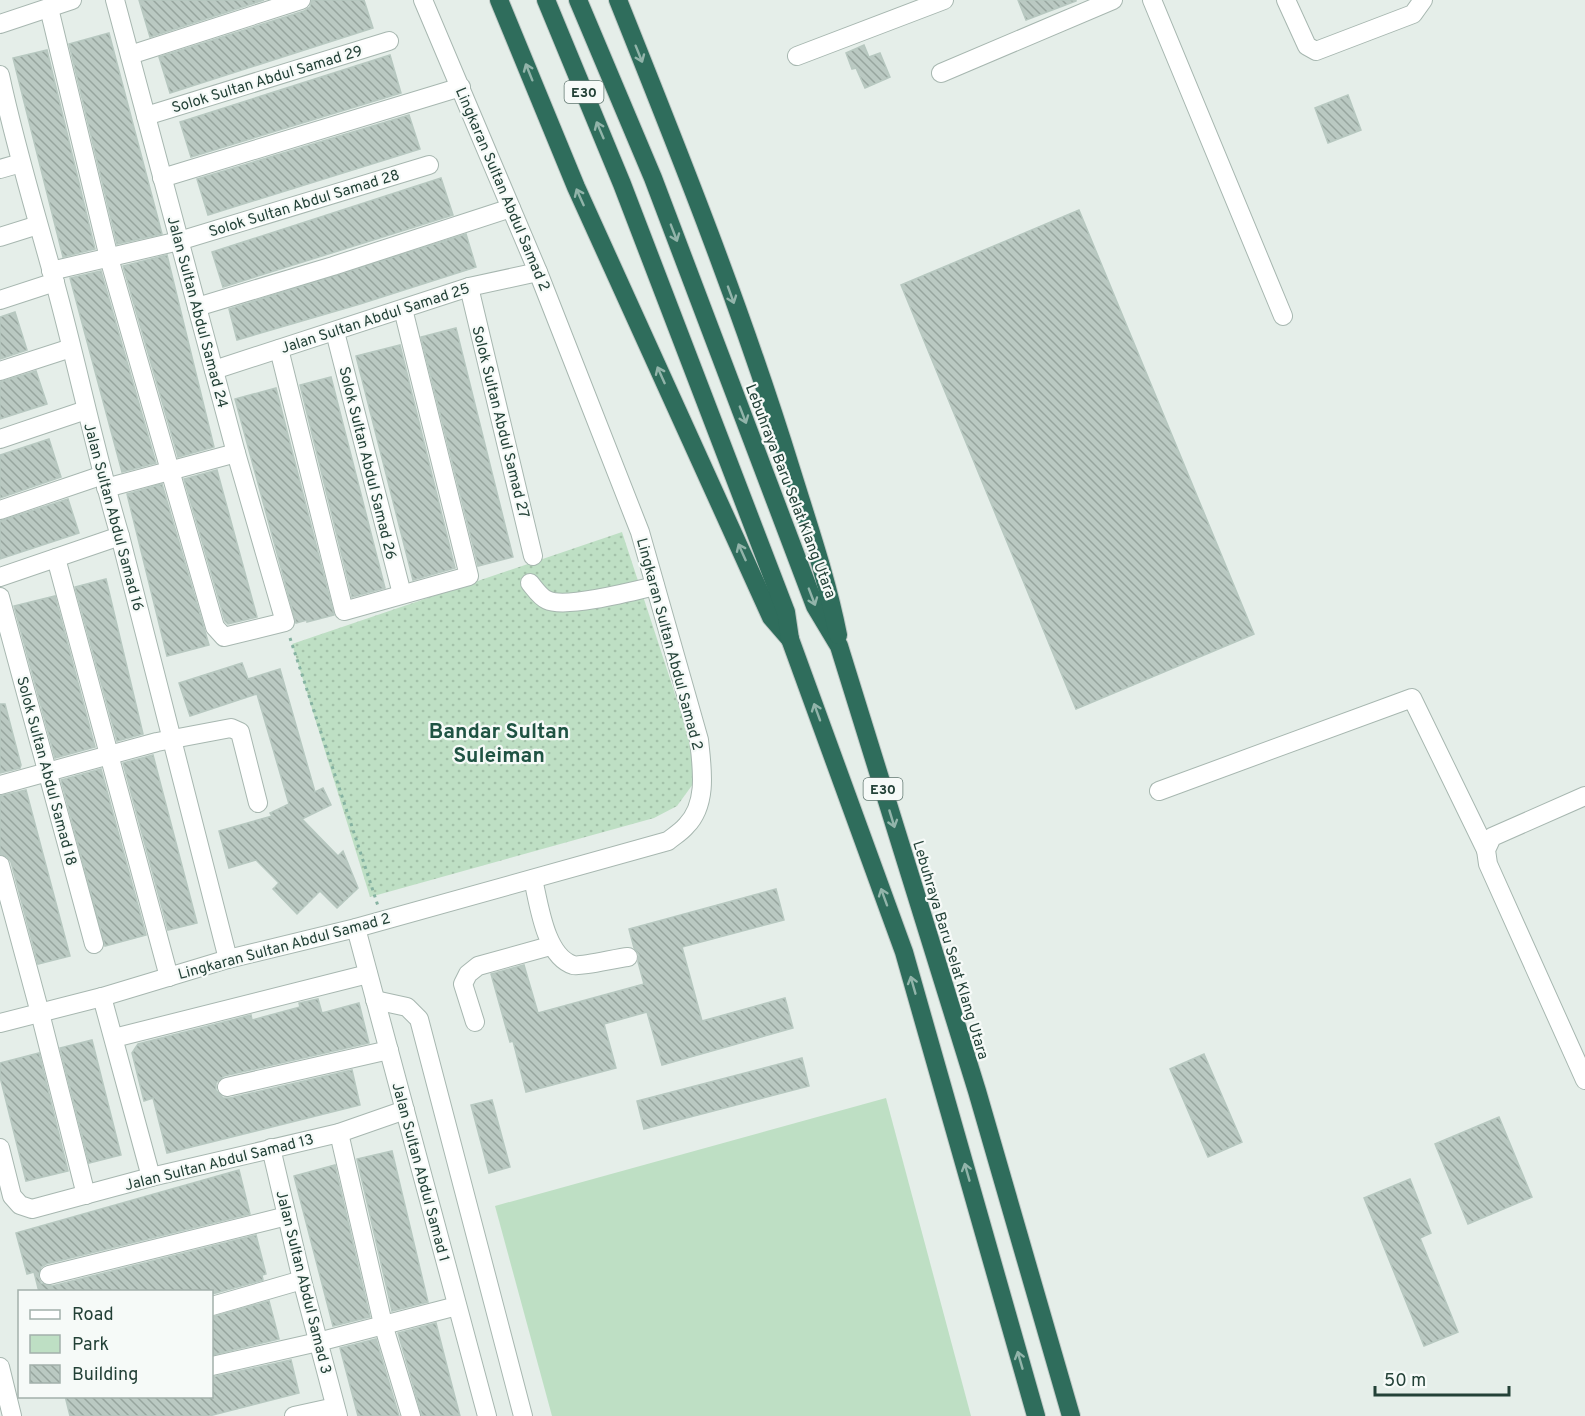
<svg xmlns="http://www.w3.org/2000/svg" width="1585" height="1416" font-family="Overpass,sans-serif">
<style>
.green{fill:url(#green-dots)}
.pitch{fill:#bedfc4}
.building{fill:url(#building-back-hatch);stroke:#b7c8c0;stroke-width:1.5}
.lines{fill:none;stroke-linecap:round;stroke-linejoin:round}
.minor-casing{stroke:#a7b7b0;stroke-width:20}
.highway-casing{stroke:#c1cac7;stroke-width:20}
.path{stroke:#85b2a1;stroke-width:3;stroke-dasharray:3 4.5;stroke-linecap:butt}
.minor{stroke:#fff;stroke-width:18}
.highway{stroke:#2f6d5c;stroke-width:18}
.oneway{stroke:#92b4aa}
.labels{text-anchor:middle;stroke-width:4.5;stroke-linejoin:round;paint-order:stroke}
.shield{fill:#f6faf8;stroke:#627871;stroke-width:1.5}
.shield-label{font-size:14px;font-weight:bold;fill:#234137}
.street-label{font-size:15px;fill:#234137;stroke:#f6faf8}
.district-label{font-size:21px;font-weight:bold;fill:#1f5343;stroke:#f6faf8}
</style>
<defs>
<pattern id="green-dots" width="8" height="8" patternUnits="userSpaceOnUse" patternTransform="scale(1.5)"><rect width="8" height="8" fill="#bedfc4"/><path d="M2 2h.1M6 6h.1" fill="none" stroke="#a3c1a9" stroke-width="1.8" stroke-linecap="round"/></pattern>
<pattern id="building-back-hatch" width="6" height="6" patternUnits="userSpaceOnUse" patternTransform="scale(1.5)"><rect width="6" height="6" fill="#bac9c2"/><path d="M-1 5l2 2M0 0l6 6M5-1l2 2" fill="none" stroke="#97a59e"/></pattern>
</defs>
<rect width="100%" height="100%" fill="#e5eee9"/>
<path class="green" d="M622,532l72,220 -1,32 -16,22 -23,12 -284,79 -78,-253z"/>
<path class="pitch" d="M886,1098l85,318h-419l-57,-210z"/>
<g class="building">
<path d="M139,0h125l-114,37z"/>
<path d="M312,0h52l9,28 -203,65 -11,-36 145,-46 6,-4z"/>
<path d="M1018,0h58v1l-50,19z"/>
<path d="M109,33l53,201 -45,10 -48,-200z"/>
<path d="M864,45l5,12 11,-4 10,24 -25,11 -9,-20 -4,1 -6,-16z"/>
<path d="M47,50l48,199 -32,8 -50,-199z"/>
<path d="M390,55l11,38 -210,64 -11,-35z"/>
<path d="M1348,95l13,35 -33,13 -13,-35z"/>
<path d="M409,115l11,34 -212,66 -11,-36z"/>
<path d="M441,178l12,37 -230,72 -11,-35z"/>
<path d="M1079,210l175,424 -178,75 -175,-424z"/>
<path d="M466,234l10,33 -116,37 -123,36 -8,-31z"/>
<path d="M167,255l47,192 -36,10 -55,-191z"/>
<path d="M101,271l55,192 -34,9 -52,-194z"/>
<path d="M15,312l12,38 -27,9v-42z"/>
<path d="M456,328l57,229 -35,9 -57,-229z"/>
<path d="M400,345l55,223 -42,12 -57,-224z"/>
<path d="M36,371l11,33 -47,15v-37z"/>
<path d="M331,377l54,211 -33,9 -52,-212z"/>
<path d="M276,388l58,227 -27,7v-2l-11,3 -61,-224z"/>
<path d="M49,439l12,38 -61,21v-43z"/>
<path d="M217,470l40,147 -29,7 -3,-3 -41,-142z"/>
<path d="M162,484l47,161 -42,11 -40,-162z"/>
<path d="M68,499l11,34 -79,26v-38z"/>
<path d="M106,579l37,155 -26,7 -42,-154z"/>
<path d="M55,596l40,151 -40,11 -41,-152z"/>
<path d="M242,663l6,16 32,-10 35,123 8,-4 8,17 -29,14 36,37 5,-5 15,37 -21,20 -17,-17 -23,23 -24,-25 6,-6 -23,-23 -27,8 -10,-37 53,-15 -2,-3 19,-9 -32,-110 -67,22 -11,-33z"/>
<path d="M0,704h5l16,61 -1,3 -20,5z"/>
<path d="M153,755l44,168 -29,7 -45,-167z"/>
<path d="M101,769l45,166 -41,11 -44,-166z"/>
<path d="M26,790l44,166 -32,8 -27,-102 -4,-5 -7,-3v-58z"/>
<path d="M776,889l8,31 -102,27 20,74 83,-23 8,30 -131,37 -15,-53 -43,12 12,44 -90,24 -13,-51 -3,1 -19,-68 33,-9 14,48 106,-29 -6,-22 1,-7 -5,-7 -5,-19z"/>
<path d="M318,999l4,14 37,-10 10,40 -145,33 -8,7v7l7,8h7l122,-28 8,35 -193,48 -14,-55 -9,3 -12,-48 6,-9 113,-29 1,5 48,-13 -1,-4z"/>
<path d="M92,1040l29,115 -32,8 -29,-115z"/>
<path d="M39,1053l29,118 -42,10 -26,-104v-14z"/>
<path d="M1204,1054l38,88 -34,15 -38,-88z"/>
<path d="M802,1058l7,28 -165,43 -7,-28z"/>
<path d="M492,1100l18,67 -21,6 -18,-68z"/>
<path d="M1499,1117l33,80 -64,27 -33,-80z"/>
<path d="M392,1151l36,151 -36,9 -35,-152z"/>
<path d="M335,1165l35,152 -37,9 -39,-150z"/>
<path d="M239,1170l11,44 -204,50 -5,3 -3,10 3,6 11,3 204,-51 10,39 -4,1 1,5 -51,14v-2h-173l-5,-20 -7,2 -11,-41z"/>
<path d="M1410,1179l21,54 -11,5 38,94 -34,14 -60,-148z"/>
<path d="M269,1301l10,38 -67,16v-38z"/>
<path d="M436,1323l14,55 10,38h-38l-24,-83z"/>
<path d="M376,1339l23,77h-41l-18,-68z"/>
<path d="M291,1360l8,33 -90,23h-139l-5,-20h147v-19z"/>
</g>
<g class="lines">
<g class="minor-casing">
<g id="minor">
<path d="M1152,0l131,316"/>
<path d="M1286,0l21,46 9,5 97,-37 10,-14"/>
<path d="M49,8l60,250 106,369 9,10 61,-15 -49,-169 -121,-453"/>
<path d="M0,24l72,-24"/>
<path d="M130,55l171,-55"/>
<path d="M797,56l147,-56"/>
<path d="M941,73l172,-73"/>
<path d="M0,75c15,71 36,139 55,208 23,84 40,169 65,253l108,423"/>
<path d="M146,116l243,-75"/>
<path d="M0,169l21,-6"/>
<path d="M162,178l299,-91"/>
<path d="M0,237l38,-12"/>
<path d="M51,271l128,-30 250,-76"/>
<path d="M469,287l64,269"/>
<path d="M0,300l55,-18"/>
<path d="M197,307l136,-41 178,-58"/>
<path d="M335,332l67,262"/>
<path d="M279,349l65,262 125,-35 -66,-267"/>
<path d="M214,370l255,-83 69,-15"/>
<path d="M0,371l71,-23"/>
<path d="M0,439l86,-29"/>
<path d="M106,488l130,-35"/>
<path d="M0,510l103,-35"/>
<path d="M56,558l113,419"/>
<path d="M0,577l120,-41"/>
<path d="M530,583c5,6 10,14 17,17 18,9 87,-9 108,-14"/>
<path d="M0,597l94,347"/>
<path d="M0,785l157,-43 74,-14 9,4 18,71"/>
<path d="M1159,791l253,-93 74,152"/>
<path d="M1585,796l-93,41 -6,13 2,14 97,216"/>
<path d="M0,865l40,148 46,182"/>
<path d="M533,879c6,25 12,77 40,86 7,2 44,-7 55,-8"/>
<path d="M356,928l131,488"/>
<path d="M102,997l49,180"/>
<path d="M375,1000l32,7 12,12 104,397"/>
<path d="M475,1022l-12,-38 5,-10 10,-8 72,-20"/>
<path d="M0,1023l102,-26 126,-38 128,-31 312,-87c6,-5 13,-9 18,-15 22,-22 16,-58 13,-86l-59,-208 -102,-260 -115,-272"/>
<path d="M114,1038l254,-64"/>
<path d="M227,1087l162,-37"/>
<path d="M339,1133l44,191 28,92"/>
<path d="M0,1148l12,48 8,9 12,4 119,-32 188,-44 66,-23"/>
<path d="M271,1148l31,132 36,136"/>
<path d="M49,1275l238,-59"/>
<path d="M212,1306l90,-26"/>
<path d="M212,1366l106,-24 139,-36"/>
<path d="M0,1367l12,49"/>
<path d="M294,1416l41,-9"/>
</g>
</g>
<g class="highway-casing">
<g id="highway">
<path d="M499,0l77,187 195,430 19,22"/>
<path d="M546,0l76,184 164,428 4,27 114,313 132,464"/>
<path d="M578,0l75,178 162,428 24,40 138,445 94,325"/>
<path d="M618,0c62,155 124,310 173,469 17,55 36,110 47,166"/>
</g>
</g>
<path class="path" d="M290,638l88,268"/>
<use href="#minor" class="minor"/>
<use href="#highway" class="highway"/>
</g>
<defs><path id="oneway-shaft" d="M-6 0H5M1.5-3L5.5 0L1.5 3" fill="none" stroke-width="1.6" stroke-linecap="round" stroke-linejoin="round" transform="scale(1.5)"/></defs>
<g class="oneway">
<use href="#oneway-shaft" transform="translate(639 54) rotate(68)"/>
<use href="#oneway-shaft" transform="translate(529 72) rotate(-112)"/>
<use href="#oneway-shaft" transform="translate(600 130) rotate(-113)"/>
<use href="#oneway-shaft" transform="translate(580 197) rotate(-114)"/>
<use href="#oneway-shaft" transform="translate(674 233) rotate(69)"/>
<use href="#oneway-shaft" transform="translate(731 295) rotate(70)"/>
<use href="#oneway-shaft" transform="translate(661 375) rotate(-114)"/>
<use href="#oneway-shaft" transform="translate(743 415) rotate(69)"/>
<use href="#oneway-shaft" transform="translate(742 552) rotate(-114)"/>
<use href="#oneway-shaft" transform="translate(812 597) rotate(69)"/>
<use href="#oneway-shaft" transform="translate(817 712) rotate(-110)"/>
<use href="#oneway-shaft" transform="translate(892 819) rotate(73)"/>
<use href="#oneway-shaft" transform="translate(884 897) rotate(-110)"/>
<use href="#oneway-shaft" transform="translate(913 985) rotate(-106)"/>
<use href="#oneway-shaft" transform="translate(967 1172) rotate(-106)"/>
<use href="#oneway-shaft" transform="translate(1020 1360) rotate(-106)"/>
</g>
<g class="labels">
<g class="shield">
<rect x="564.5" y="81" width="39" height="22" rx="4.5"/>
<rect x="863.5" y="778" width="39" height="22" rx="4.5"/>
</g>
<g class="shield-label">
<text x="584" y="97">E30</text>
<text x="883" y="794">E30</text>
</g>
<g class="street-label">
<text transform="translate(267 79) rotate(-17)" y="5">Solok Sultan Abdul Samad 29</text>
<text transform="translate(503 189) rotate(67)" y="5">Lingkaran Sultan Abdul Samad 2</text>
<text transform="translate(304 203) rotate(-17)" y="5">Solok Sultan Abdul Samad 28</text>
<text transform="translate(198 312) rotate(75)" y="5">Jalan Sultan Abdul Samad 24</text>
<text transform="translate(375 318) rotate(-18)" y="5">Jalan Sultan Abdul Samad 25</text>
<text transform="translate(501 422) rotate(76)" y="5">Solok Sultan Abdul Samad 27</text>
<text transform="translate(368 463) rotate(76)" y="5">Solok Sultan Abdul Samad 26</text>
<text transform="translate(791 491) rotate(69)" y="5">Lebuhraya Baru Selat Klang Utara</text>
<text transform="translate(114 517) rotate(75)" y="5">Jalan Sultan Abdul Samad 16</text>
<text transform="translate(670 644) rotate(75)" y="5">Lingkaran Sultan Abdul Samad 2</text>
<text transform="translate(47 771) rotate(75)" y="5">Solok Sultan Abdul Samad 18</text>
<text transform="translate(284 946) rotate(-15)" y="5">Lingkaran Sultan Abdul Samad 2</text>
<text transform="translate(951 950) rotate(73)" y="5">Lebuhraya Baru Selat Klang Utara</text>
<text transform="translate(219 1162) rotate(-14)" y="5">Jalan Sultan Abdul Samad 13</text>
<text transform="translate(421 1172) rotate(75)" y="5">Jalan Sultan Abdul Samad 1</text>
<text transform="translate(304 1282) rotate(76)" y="5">Jalan Sultan Abdul Samad 3</text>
</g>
<g class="district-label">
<text x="499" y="738">Bandar Sultan<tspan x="499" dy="24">Suleiman</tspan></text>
</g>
</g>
<rect x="18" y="1290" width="195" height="108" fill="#f6faf8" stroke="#a2b0ab" stroke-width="1.5"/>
<rect x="30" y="1310" width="30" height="9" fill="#ffffff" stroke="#a2b0ab" stroke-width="1.5"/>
<text x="72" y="1320" font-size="18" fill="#234137">Road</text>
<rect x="30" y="1335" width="30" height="18" fill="#bedfc4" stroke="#a2b0ab" stroke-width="1.5"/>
<text x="72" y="1350" font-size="18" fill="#234137">Park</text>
<rect x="30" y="1365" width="30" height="18" fill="url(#building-back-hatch)" stroke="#a2b0ab" stroke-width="1.5"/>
<text x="72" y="1380" font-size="18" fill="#234137">Building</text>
<path d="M1375 1386v9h134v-9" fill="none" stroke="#234137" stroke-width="3"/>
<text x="1384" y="1386" font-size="18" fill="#234137" stroke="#f6faf8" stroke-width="4.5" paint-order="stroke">50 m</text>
</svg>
